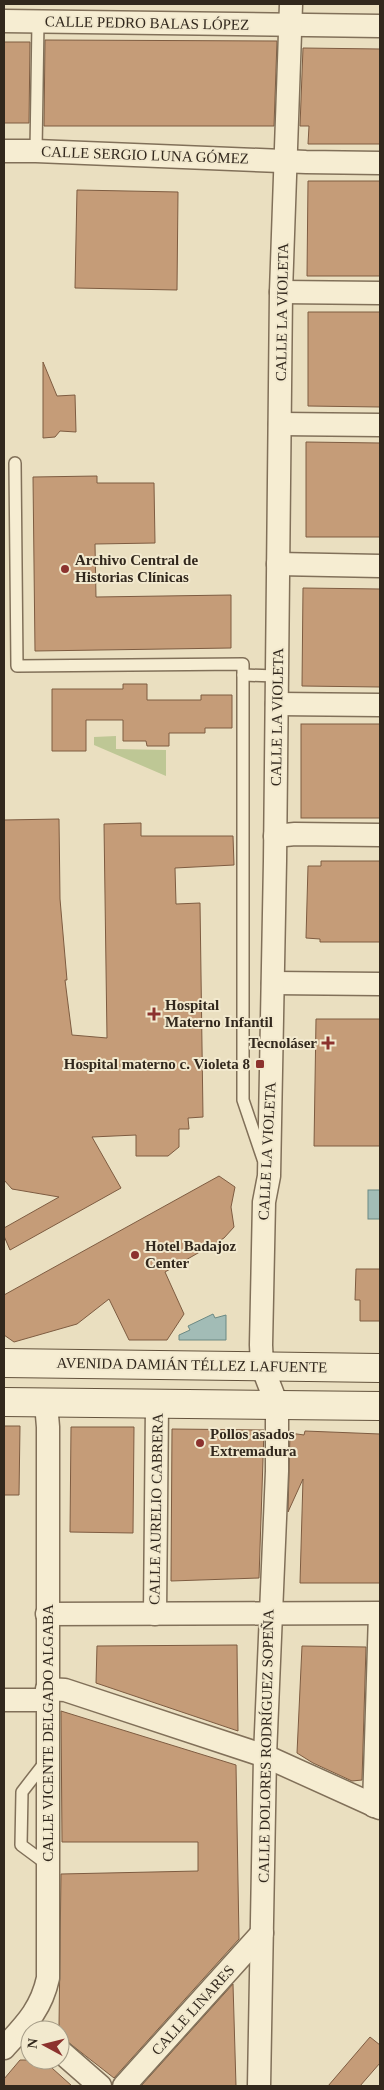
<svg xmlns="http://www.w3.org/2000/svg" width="384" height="2090" font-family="Georgia,serif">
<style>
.green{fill:#bec795}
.water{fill:#a2bcb6;stroke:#6b8983}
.building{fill:#c59c78;stroke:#7e5c41}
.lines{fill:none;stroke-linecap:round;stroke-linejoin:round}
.lane-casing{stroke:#817059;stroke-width:14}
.street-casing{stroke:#817059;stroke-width:25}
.secondary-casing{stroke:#63523c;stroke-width:30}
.lane{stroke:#f6edd2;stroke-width:11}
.street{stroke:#f6edd2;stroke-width:22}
.secondary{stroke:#f6edd2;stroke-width:28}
.poi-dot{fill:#8c322e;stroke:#f2e9ce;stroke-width:2}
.labels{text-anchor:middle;stroke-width:4;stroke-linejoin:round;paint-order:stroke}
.street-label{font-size:15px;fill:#32281d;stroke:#f2e9ce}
.poi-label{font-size:15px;font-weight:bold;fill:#32281d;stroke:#f2e9ce;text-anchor:start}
</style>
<rect width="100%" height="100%" fill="#eadfc0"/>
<path class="green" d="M116,736v13l50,1v26l-72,-31v-8z"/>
<g class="water">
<rect x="368" y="1190" width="12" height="29"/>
<path d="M213,1314l2,4 11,-3v25h-47v-5l11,-5 -2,-4z"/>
</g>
<g class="building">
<path d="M45,40l232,1 -3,85h-230z"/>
<path d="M4,42h26l-1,81h-25z"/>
<path d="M303,48l77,1v95h-72l1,-18h-9z"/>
<path d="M308,181h72v95h-73z"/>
<path d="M77,190l101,2 -1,98 -102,-2z"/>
<path d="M308,312h72v95l-72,-1z"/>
<path d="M43,362l14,34 18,-1 1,37 -16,-1 -5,6 -12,1z"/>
<path d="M306,442l74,1v94h-74z"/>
<path d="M97,476v7h57l1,60 -60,1 1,53 135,-2v53l-196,3 -2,-174z"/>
<path d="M303,588l77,1v98l-78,-1z"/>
<path d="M123,684h24v16h54v-5h31v33h-27v5h-36v13h-22l-1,-5h-23v-21h-37v31h-34v-62h71z"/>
<rect x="301" y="724" width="79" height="94"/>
<path d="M59,819l1,80 7,81h-2l7,55 35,3 -3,-214 37,-1v13h92l1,29 -59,3 1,36 24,-1 3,214 -15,1 1,11h-10v18l-11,9h-32v-21l-44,2 29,51 -111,62 -6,-14v-8l55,-31 -47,-8 -8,-9v-360z"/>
<path d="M321,861h59v81h-60v-3l-14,-1 2,-72h13z"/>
<path d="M316,1019h64v127h-66z"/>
<path d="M219,1176l16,11 -4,20 3,20 -10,11 -59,34 19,42 -17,26h-38l-20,-41 -32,25 -63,18 -10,-7v-40z"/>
<path d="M356,1269h24v52h-20v-21h-5z"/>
<path d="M4,1426h16l-1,69h-15z"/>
<path d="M71,1427h63l-1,106 -63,-1z"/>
<path d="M172,1429l92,1 -5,148 -88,3z"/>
<path d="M305,1431l75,3v149h-80l3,-104 -15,33 2,-79 14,2z"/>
<path d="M237,1645l1,86 -142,-48 1,-37z"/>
<path d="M302,1646l64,1 -4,133 -10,1 -39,-18 -16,-10z"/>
<path d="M61,1711l175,54 3,174 -125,139 -50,-39 -5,-13 2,-152 137,-3v-29h-136z"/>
<path d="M233,1984l3,102h-95z"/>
<path d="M370,2037l10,8v18l-20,23h-32z"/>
<path d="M20,2060h23l29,26h-68v-7z"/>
</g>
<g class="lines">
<g class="lane-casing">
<g id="lane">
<path d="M36,151l2,-129"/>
<path d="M15,463l2,203 226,-2v436l20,59"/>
<path d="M243,675l34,1"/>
<path d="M46,1761l-24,31 -1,53 27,20"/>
</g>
</g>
<g class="street-casing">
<g id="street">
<path d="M4,21l376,5"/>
<path d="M4,151h32l270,11 74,1"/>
<path d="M281,292l99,1"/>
<path d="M280,424l100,1"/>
<path d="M278,564l102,2"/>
<path d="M277,704l103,1"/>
<path d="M275,836l20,-2 85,1"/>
<path d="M273,983l107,1"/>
<path d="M47,1614l333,-1"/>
<path d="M155,1614l2,-210"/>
<path d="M47,1689l18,1 200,66 115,52"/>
<path d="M4,1700h43"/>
<path d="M374,1806l6,-192"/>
<path d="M4,2048c21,-23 37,-38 44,-70v-551l-2,-24"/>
<path d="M60,2051l40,35"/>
<path d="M124,2086l138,-153"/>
<path d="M259,2086l6,-330 12,-285v-66l-15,-39 -1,-21 3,-143 5,-26 6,-315 6,-569 10,-288"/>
</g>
</g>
<g class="secondary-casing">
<g id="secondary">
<path d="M4,1363l376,5"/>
<path d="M4,1402l376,4"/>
</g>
</g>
<use href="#lane" class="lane"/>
<use href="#street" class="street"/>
<use href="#secondary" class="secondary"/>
</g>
<g class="poi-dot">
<circle cx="65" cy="569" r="5"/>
<path d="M151.5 1006.5h5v5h5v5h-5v5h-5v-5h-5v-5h5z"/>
<path d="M325.5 1035.5h5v5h5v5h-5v5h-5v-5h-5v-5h5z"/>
<rect x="255" y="1059" width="10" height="10" rx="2.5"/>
<circle cx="135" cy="1255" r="5"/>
<circle cx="200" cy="1443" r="5"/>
</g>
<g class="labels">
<g class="street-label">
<text transform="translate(147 23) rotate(1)" y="5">CALLE PEDRO BALAS LÓPEZ</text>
<text transform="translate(145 155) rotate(2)" y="5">CALLE SERGIO LUNA GÓMEZ</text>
<text transform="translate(282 312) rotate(-89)" y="5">CALLE LA VIOLETA</text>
<text transform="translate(277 717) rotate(-89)" y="5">CALLE LA VIOLETA</text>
<text transform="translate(267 1151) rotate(-87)" y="5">CALLE LA VIOLETA</text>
<text transform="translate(192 1365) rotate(1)" y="5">AVENIDA DAMIÁN TÉLLEZ LAFUENTE</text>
<text transform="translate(156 1509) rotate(-89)" y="5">CALLE AURELIO CABRERA</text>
<text transform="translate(48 1733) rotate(-90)" y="5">CALLE VICENTE DELGADO ALGABA</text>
<text transform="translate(266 1746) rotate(-89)" y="5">CALLE DOLORES RODRÍGUEZ SOPEÑA</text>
<text transform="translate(193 2010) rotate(-48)" y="5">CALLE LINARES</text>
</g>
<g class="poi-label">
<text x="75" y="565">Archivo Central de<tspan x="75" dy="17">Historias Clínicas</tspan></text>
<text x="165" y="1010">Hospital<tspan x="165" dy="17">Materno Infantil</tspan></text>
<text x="317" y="1048" text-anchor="end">Tecnoláser</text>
<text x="250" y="1069" text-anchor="end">Hospital materno c. Violeta 8</text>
<text x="145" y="1251">Hotel Badajoz<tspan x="145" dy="17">Center</tspan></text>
<text x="210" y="1439">Pollos asados<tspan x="210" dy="17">Extremadura</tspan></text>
</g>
</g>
<rect width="384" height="2090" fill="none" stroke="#32281d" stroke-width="10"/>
<g transform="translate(45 2045) rotate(277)"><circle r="24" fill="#f2e9ce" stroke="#a59c87"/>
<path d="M0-4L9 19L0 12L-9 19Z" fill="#8c322e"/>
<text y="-8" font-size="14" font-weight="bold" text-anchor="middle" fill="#32281d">N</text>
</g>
</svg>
